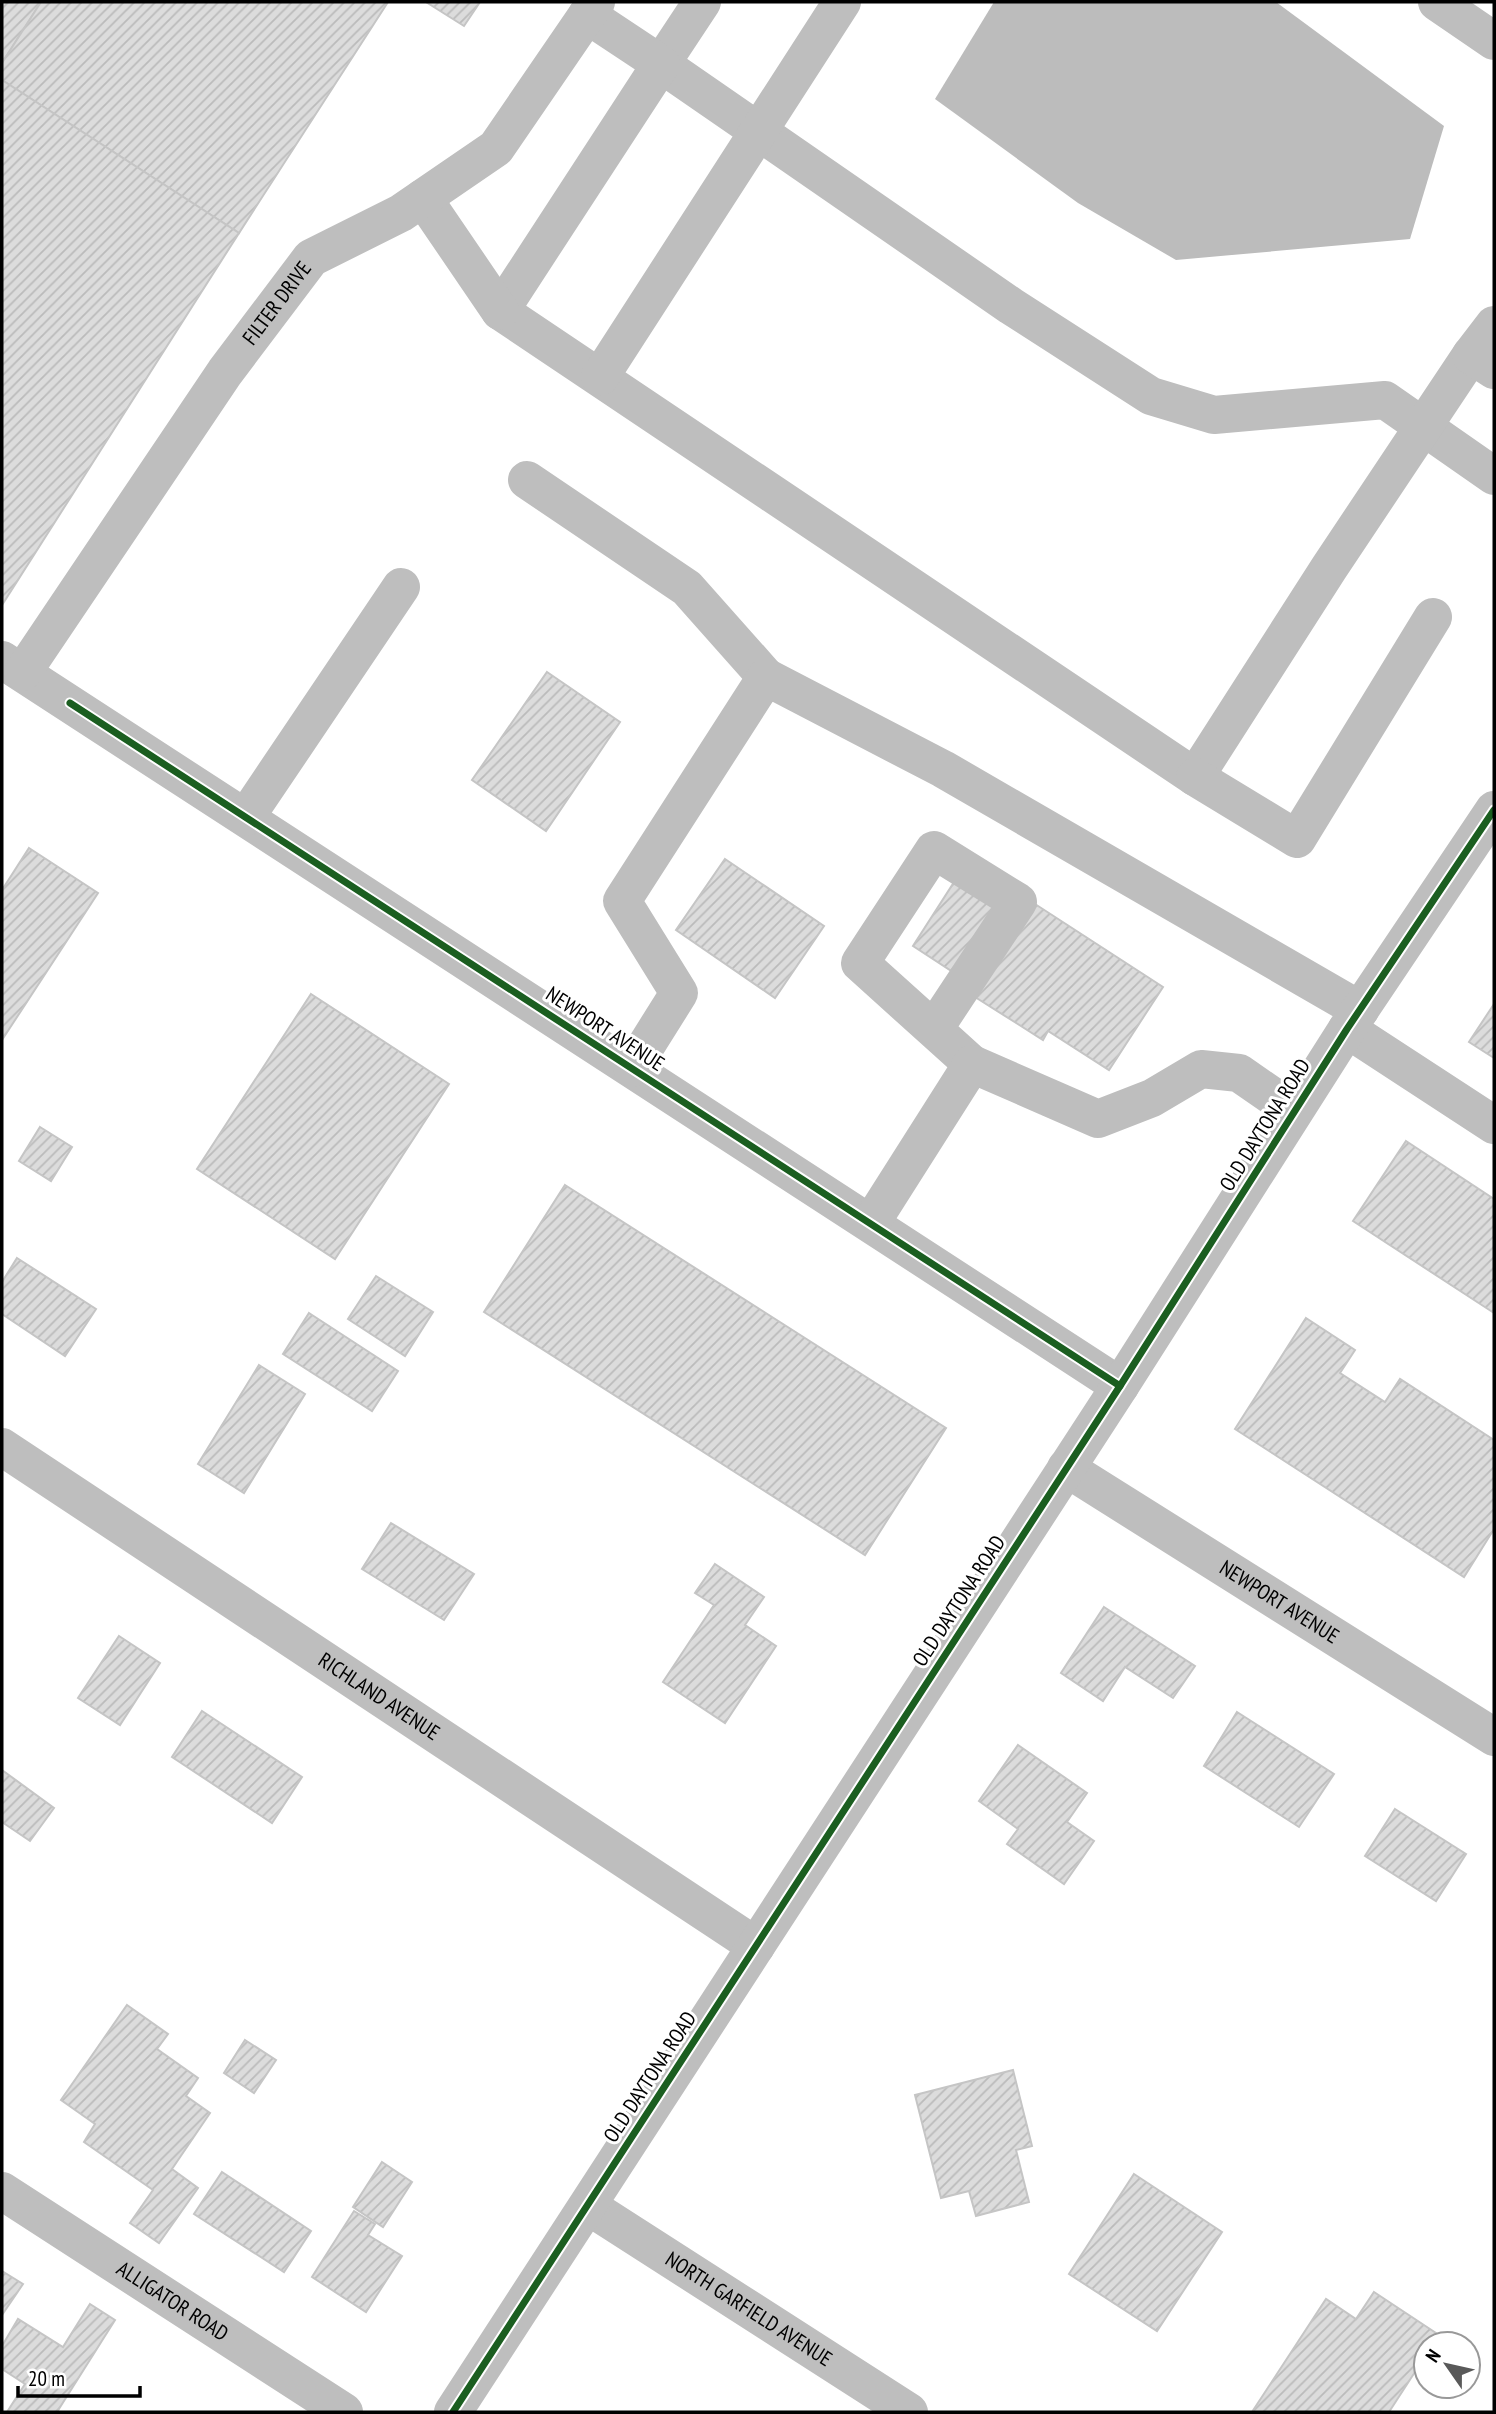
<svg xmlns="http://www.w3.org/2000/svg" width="1496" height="2414" font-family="'PT Sans Narrow',sans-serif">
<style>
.water{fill:#bcbcbc}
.building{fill:url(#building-hatch);stroke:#c5c5c5;stroke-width:2}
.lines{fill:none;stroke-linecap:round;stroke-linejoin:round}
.minor{stroke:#bebebe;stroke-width:38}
.cycleway-casing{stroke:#fff;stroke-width:11}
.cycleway{stroke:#1b5e20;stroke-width:7}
.labels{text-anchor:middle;stroke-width:6;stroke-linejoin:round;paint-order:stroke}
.street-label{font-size:21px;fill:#000;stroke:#fff}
</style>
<defs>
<pattern id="building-hatch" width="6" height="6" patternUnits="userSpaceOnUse" patternTransform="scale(1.75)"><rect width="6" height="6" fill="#dcdcdc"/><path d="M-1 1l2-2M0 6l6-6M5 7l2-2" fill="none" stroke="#bbb"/></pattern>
</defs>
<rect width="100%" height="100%" fill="#fff"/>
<path class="water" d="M994,2h282l168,124 -34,113 -234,21 -98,-57 -143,-104z"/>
<g class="building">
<path d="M2,2h39l-39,61z"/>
<path d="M41,2h347l-149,231 -237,-153v-17z"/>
<path d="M426,2h54l-16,24z"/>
<path d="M2,80l237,153 -237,372z"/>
<path d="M547,672l73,50 -74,109 -74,-51z"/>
<path d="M29,848l69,45 -96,147v-150z"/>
<path d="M725,859l99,67 -49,72 -99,-68z"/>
<path d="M958,876l40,26 -45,70 -40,-26z"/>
<path d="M1035,904l128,83 -54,83 -61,-39 -5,9 -68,-43z"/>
<path d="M311,994l138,90 -114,175 -138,-90z"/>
<path d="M1494,1004v54l-25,-16z"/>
<path d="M40,1127l32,20 -21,34 -32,-20z"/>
<path d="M1406,1141l88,58v114l-141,-92z"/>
<path d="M565,1185l381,243 -81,127 -381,-243z"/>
<path d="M17,1258l79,51 -31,47 -63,-42v-32z"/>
<path d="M376,1276l57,36 -28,44 -57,-37z"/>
<path d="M309,1313l89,58 -26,40 -89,-57z"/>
<path d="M1306,1318l49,32 -15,23 45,29 15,-23 94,61v89l-30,48 -229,-148z"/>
<path d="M259,1365l46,29 -61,99 -46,-29z"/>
<path d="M391,1523l83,51 -30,46 -82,-51z"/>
<path d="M715,1564l49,33 -19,28 31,21 -51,77 -62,-41 51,-77 -19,-12z"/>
<path d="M1104,1607l91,59 -22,32 -48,-31 -22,34 -42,-28z"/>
<path d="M119,1636l41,27 -40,62 -42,-27z"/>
<path d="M202,1711l100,66 -30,46 -100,-66z"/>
<path d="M1237,1712l97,62 -35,53 -95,-61z"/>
<path d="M1018,1745l69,48 -20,29 27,19 -30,43 -57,-40 11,-15 -39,-28z"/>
<path d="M2,1770l52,38 -24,33 -28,-19z"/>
<path d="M1395,1809l71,45 -30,47 -71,-45z"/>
<path d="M127,2005l41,29 -11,15 41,29 -12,18 24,17 -38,56 26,19 -39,55 -29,-20 23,-33 -69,-48 11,-18 -34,-24z"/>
<path d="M245,2040l31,20 -22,33 -30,-20z"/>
<path d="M1013,2070l19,76 -16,4 13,52 -53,14 -7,-25 -28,7 -26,-103z"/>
<path d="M382,2162l30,20 -29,45 -30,-20z"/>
<path d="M222,2172l89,59 -27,41 -90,-58z"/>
<path d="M1134,2174l88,58 -65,99 -88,-57z"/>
<path d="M354,2211l21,13 -7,11 34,21 -36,56 -54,-35z"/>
<path d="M2,2271l21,13 -21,31z"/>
<path d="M1374,2292l65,43 -6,9h-7v11l-37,57h-137l74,-113 30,20z"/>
<path d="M90,2304l25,16 -58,92h-50l18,-28 -23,-15v-23l16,-27 45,28z"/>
</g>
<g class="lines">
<g class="minor">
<path d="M702,2l-41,62 350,242 140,90 63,19 171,-15 109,76"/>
<path d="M1437,2l57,39"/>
<path d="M587,15l74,49 -161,247 695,466 134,-209 142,-213"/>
<path d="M423,198l77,113"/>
<path d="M1494,325l-23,30 23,15"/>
<path d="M600,377l242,-375"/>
<path d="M527,480l160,108 79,89"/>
<path d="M2,660l1118,726"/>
<path id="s1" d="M23,672l202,-300 86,-114 90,-45 95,-65 100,-146"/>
<path d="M1195,777l102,62 136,-222"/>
<path d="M246,817l155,-230"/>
<path d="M934,1029l84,-127 -84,-52 -74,113 112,101"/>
<path d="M1347,1029l147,96"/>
<path d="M632,1068l47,-75 -57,-92 144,-224 177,92 417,241"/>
<path d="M871,1223l101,-159 126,55 54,-21 49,-29 38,4 55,38"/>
<path id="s2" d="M2,1447l754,499"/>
<path id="s3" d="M1066,1468l428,269"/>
<path id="s4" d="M2,2191l342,221"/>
<path id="s5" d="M588,2206l321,206"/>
<path d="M453,2412l667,-1026 227,-357 147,-219"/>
</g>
<g class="cycleway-casing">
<g id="cycleway">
<path d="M70,703l1050,683"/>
<path d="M453,2412l667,-1026 227,-357 147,-219"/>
</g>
</g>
<use href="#cycleway" class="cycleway"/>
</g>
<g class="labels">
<g class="street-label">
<text dy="7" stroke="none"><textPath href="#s1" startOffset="448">FILTER DRIVE</textPath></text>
<text transform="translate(605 1029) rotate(33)" y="7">NEWPORT AVENUE</text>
<text transform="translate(1265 1125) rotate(-58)" y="7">OLD DAYTONA ROAD</text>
<text transform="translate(959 1601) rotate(-57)" y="7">OLD DAYTONA ROAD</text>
<text dy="7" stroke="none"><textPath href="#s3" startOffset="252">NEWPORT AVENUE</textPath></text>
<text dy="7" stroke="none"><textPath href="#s2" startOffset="452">RICHLAND AVENUE</textPath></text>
<text transform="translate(650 2077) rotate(-57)" y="7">OLD DAYTONA ROAD</text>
<text dy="7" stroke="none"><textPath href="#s4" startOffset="203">ALLIGATOR ROAD</textPath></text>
<text dy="7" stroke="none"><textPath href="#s5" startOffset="191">NORTH GARFIELD AVENUE</textPath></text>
</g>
</g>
<rect width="1496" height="2414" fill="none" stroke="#000000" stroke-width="7"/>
<g transform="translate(1447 2365) rotate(304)"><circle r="33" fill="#ffffff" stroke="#999999" stroke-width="2"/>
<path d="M0-5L12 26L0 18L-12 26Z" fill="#595959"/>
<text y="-10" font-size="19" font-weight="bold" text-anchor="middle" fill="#000000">N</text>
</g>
<path d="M18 2386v10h122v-10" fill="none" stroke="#000000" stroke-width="3.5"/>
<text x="28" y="2386" font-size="21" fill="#000000" stroke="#ffffff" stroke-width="5" paint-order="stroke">20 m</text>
</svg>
